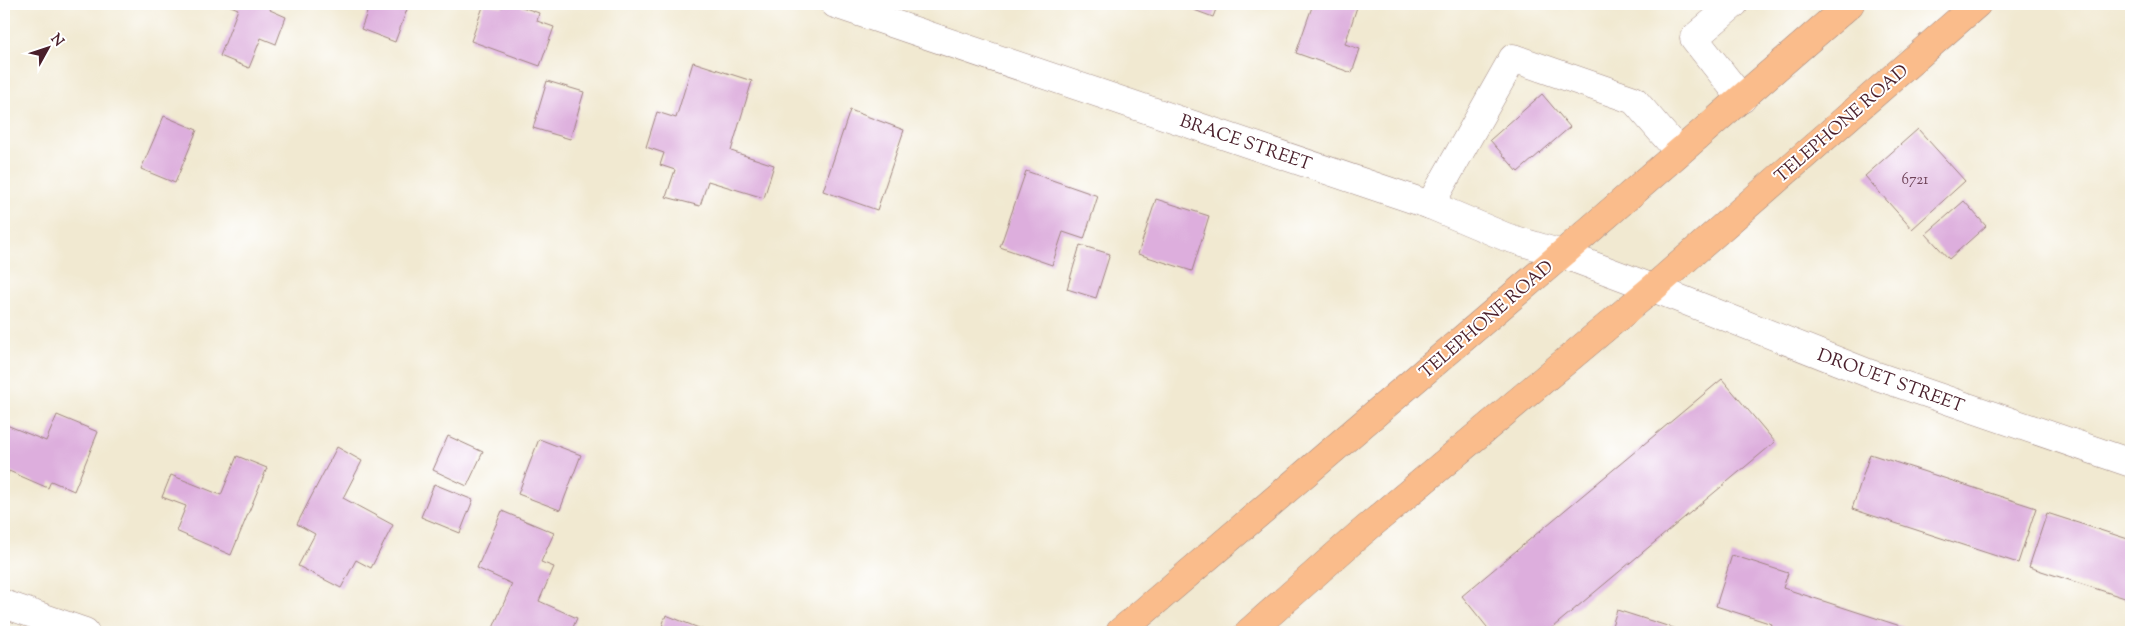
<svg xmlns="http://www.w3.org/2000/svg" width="2135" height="636" font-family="'Sorts Mill Goudy',serif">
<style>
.building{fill:#ddaedd}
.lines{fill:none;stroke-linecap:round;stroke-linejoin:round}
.minor-casing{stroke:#9e847e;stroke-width:29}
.major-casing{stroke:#9e847e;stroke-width:29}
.minor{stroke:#fff;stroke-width:28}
.major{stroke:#fabc8b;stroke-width:28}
.labels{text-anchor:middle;stroke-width:4;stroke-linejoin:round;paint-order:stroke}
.number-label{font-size:15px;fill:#6f4358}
.street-label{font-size:18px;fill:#4a1f2b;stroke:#fff}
</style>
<rect width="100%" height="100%" fill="#fff"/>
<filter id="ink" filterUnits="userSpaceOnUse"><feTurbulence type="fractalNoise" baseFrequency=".02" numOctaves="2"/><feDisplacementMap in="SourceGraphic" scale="10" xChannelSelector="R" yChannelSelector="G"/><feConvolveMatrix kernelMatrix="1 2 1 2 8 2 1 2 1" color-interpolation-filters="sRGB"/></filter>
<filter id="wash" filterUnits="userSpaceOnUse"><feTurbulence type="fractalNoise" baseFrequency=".0096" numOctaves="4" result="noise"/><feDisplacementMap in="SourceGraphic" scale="20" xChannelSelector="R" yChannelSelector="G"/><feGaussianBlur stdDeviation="1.12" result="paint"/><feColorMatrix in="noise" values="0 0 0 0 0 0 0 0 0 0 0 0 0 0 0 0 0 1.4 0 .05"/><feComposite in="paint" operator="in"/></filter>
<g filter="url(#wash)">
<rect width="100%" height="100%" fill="#f1e9d1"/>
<g id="blocks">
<g class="building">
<path d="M226,4h46l-2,6 16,7 -10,27 -15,-6 -12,30 -29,-12 18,-47z"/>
<path d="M370,4h39l-14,38 -34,-13z"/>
<path d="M484,4l19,3 1,-3h10l25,9 -2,8 17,6 -14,39 -69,-25z"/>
<path d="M1178,4h40l-5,13z"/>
<path d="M1313,4h45l-13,40 15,5 -8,24 -56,-20z"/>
<path d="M693,62l59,19 -21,70 43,14 -10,33 -56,-17 -8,25 -34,-9 9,-27 -15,-5 4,-12 -18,-6 11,-35 19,6z"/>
<path d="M547,81l37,11 -14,47 -37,-11z"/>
<path d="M1542,94l28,33 -52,45 -28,-32z"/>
<path d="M850,110l54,20 -27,80 -54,-19z"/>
<path d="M164,116l33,14 -22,53 -34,-14z"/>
<path d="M1918,129l47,52 -53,48 -47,-53z"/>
<path d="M1026,171l72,25 -14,43 -21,-7 -11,33 -52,-18z"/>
<path d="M1156,199l53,17 -17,55 -54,-17z"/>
<path d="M1964,201l22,25 -37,33 -23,-25z"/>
<path d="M1080,245l30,9 -14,44 -29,-9z"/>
<path d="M1722,379l53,63 -228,190h-56l-29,-36z"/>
<path d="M57,415l41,17 -24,59 -23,-10 -3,7 -39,-17 -5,13v-60l42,17z"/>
<path d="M448,436l35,16 -16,34 -34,-16z"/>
<path d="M539,439l42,16 -21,55 -42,-16z"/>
<path d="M337,447l25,14 -19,37 50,27 -22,43 -15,-8 -15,28 -43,-22 17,-32 -18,-10z"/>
<path d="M1870,454l166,54 -18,55 -166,-54z"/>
<path d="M237,456l30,12 -36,87 -55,-24 10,-25 -24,-9 9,-22 50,20z"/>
<path d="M434,484l39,16 -13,33 -39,-16z"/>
<path d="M502,511l52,22 -13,29 13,5 -15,34 38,17 -6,14h-70l-8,-4 19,-44 -35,-16z"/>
<path d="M2047,513l84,27v60l-102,-33z"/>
<path d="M1732,555l56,18 -5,15 136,44h-150l3,-8 -56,-18z"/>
<path d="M1617,610l69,22h-76z"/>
<path d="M666,615l43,17h-49z"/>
</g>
</g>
</g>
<g filter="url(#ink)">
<use href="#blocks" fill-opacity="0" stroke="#9e847e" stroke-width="1"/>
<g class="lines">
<g class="minor-casing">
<g id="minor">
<path d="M835,4l595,201 76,32 56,17 91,34 215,85 263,90"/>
<path d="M1734,4l-40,34 48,61"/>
<path d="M1430,205l83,-147 121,42 45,52"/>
<path d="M4,604l81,28"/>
</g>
</g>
<g class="major-casing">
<g id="major">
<path d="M1120,632l442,-378 288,-250"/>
<path d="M1249,632l111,-98 293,-246 324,-284"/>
</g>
</g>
<use href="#minor" class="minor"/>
<use href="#major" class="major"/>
</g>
</g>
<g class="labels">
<g class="number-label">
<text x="1915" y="184">6721</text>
</g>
<g class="street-label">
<text transform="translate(1841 123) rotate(-41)" y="6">TELEPHONE ROAD</text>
<text transform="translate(1246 142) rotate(19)" y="6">BRACE STREET</text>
<text transform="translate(1486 319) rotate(-41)" y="6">TELEPHONE ROAD</text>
<text transform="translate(1891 380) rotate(20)" y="6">DROUET STREET</text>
</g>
</g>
<rect width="2135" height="636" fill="none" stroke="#fff" stroke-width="20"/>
<g transform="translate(48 48) rotate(50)" stroke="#ffffff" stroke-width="4" paint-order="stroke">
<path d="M0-4L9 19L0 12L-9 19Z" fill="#4a1f2b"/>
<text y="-8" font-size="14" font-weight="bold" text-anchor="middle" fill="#4a1f2b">N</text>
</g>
</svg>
